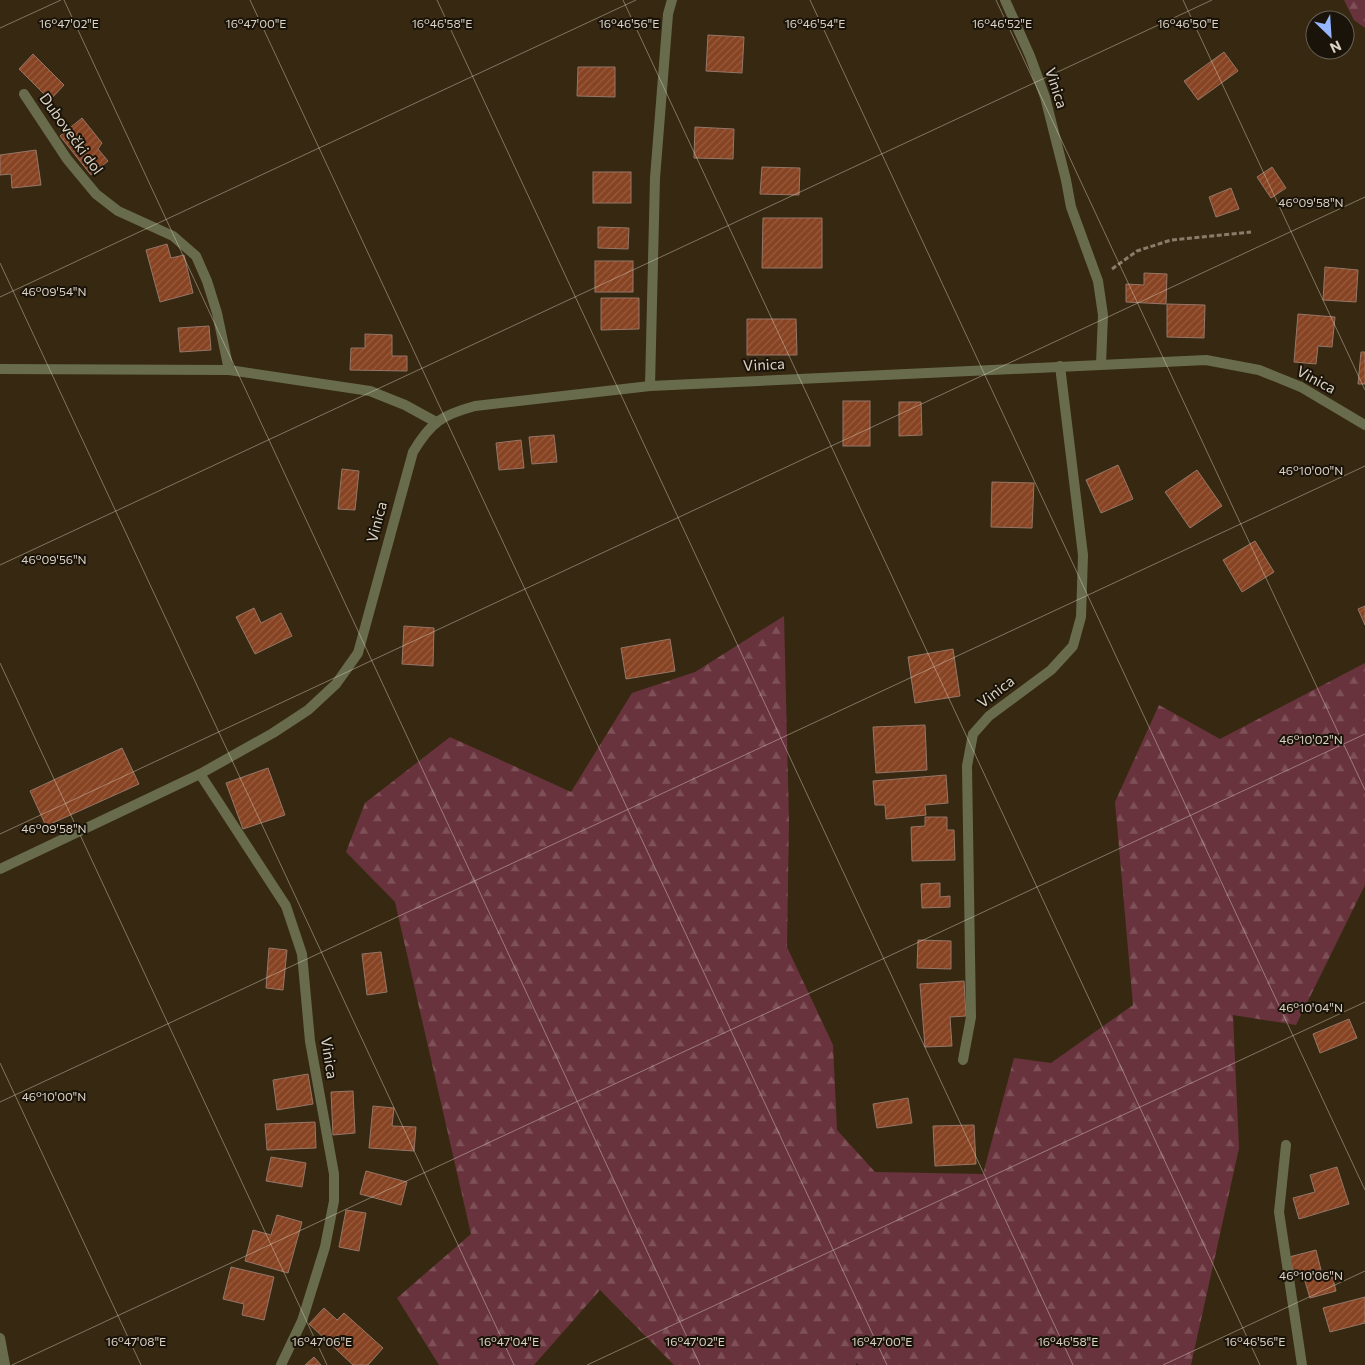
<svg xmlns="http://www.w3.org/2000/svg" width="1365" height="1365" font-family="Commissioner,sans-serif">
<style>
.forest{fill:url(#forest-firs)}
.building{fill:url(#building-hatch);stroke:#957668}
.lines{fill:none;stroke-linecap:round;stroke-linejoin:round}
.path{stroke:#897d6a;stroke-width:3;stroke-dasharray:5 2.5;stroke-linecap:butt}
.street{stroke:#686c4d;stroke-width:10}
.ticks{fill:none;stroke:#dbd2c4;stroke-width:1;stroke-opacity:0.45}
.labels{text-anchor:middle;stroke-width:4;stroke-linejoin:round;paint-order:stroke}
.street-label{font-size:15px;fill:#dbd2c4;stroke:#1a1309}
.ticks-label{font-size:12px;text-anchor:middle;fill:#dbd2c4;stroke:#1a1309;stroke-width:4;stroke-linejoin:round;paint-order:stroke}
</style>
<defs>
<pattern id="forest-firs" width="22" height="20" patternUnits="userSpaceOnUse" patternTransform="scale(1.25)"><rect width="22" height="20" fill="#69333d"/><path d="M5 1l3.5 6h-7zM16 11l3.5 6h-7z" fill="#7e5057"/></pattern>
<pattern id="building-hatch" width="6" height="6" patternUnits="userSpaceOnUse" patternTransform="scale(1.25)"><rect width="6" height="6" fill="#874322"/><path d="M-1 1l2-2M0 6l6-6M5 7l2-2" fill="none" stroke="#975d40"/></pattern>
</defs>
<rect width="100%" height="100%" fill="#372911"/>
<g class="forest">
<path d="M1344,0h21v28l-11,-8z"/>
<path d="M784,616l5,206 -2,125 46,98 4,85 38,42 108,2 31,-116 37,5 82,-58 -18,-203 44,-97 61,34 145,-76v222l-69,140 -63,-10 6,133 -48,217h-332l-3,-2v2h-182l-74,-75 -66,75h-95l-42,-67 74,-64 -76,-332 -49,-50 19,-49 85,-66 121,55 61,-99 63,-21z"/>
</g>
<g class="building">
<path d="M708,35l36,2 -2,36 -36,-2z"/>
<path d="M1224,52l14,19 -40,29 -14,-19z"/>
<path d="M33,54l31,31 -14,15 -31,-31z"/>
<path d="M578,67h37v30l-38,-1z"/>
<path d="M82,118l20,25 -4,6 10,12 -17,14 -31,-39z"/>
<path d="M695,127l39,2 -1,30 -39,-1z"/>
<path d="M36,150l5,35 -29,3 -1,-14 -11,1v-20z"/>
<path d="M762,167l38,1 -1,27 -39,-1z"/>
<path d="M1272,167l14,21 -15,10 -14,-21z"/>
<rect x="593" y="172" width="38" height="31"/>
<path d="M1231,188l8,21 -23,8 -7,-20z"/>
<path d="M763,218h59v50h-60z"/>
<path d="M598,227l31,1 -1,21 -30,-1z"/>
<path d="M167,244l4,14 13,-3 9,38 -33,9 -14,-52z"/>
<rect x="595" y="261" width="38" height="31"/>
<path d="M1325,267l33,3 -2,32 -33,-2z"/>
<path d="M1144,273l23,1 -1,30 -40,-2v-18l18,1z"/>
<path d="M601,298h38v31l-38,1z"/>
<path d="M1167,304l38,1 -1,33 -37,-1z"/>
<path d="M1298,314l37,3 -3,30 -14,-1 -2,18 -22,-2z"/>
<path d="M747,319h49l1,36h-50z"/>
<path d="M209,326l2,24 -31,2 -2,-24z"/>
<path d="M365,334l27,1v21h15v15l-57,-1 1,-22h14z"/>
<path d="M1361,352h4v32h-7z"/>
<rect x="843" y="401" width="27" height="45"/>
<path d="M899,402h22l1,33 -23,1z"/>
<path d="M554,435l3,27 -25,2 -3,-27z"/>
<path d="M521,440l3,28 -25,2 -3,-27z"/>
<path d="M1118,465l15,34 -32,14 -15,-33z"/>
<path d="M342,469l17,2 -4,39 -17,-1z"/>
<path d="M1197,470l25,36 -32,22 -25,-36z"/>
<path d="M992,482l42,1 -2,45 -41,-1z"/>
<path d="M1255,541l19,31 -32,20 -19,-32z"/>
<path d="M1365,606v19l-7,-16z"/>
<path d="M254,608l7,15 20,-10 11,23 -37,18 -19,-37z"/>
<path d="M404,626l30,2 -1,38 -31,-2z"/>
<path d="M670,639l5,32 -49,8 -5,-31z"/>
<path d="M953,649l7,47 -45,7 -7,-46z"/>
<path d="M925,725l2,45 -51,3 -3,-46z"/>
<path d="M122,748l17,36 -93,42 -16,-35z"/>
<path d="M268,768l17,47 -42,14 -17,-46z"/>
<path d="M946,775l2,28 -23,2 1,10 -40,4 -1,-14h-10l-2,-24z"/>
<path d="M925,817h22v13h7l1,30 -43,1 -1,-34 14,-1z"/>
<path d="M940,883v14l10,-1v11l-28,1 -1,-24z"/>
<path d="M918,940l33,1v28l-34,-1z"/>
<path d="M269,948l18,2 -4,40 -17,-2z"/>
<path d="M381,952l6,40 -20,3 -5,-41z"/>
<path d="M964,981l2,35 -16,1 2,29 -27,1 -5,-63z"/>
<path d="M1349,1019l8,19 -37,15 -7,-19z"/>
<path d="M308,1074l5,30 -36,6 -4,-30z"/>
<path d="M353,1091l2,42 -22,2 -2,-43z"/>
<path d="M908,1098l4,25 -35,5 -4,-24z"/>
<path d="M373,1106l21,2 -2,18 24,1 -2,24 -45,-3z"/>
<path d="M315,1122l1,26 -49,2 -2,-26z"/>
<path d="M974,1125l2,39 -41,2 -2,-40z"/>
<path d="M271,1157l35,6 -4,24 -36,-6z"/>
<path d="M1337,1167l12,37 -50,15 -6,-21 22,-6 -5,-17z"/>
<path d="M366,1171l41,11 -6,23 -41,-11z"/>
<path d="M346,1210l20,3 -7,38 -20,-4z"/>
<path d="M277,1215l25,7 -14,51 -43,-12 8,-31 18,5z"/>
<path d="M1316,1250l5,20 -26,7 -6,-20z"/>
<path d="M231,1267l43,10 -10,43 -22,-5 2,-11 -21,-5z"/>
<path d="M1331,1271l5,20 -26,7 -6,-20z"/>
<path d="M1365,1297v26l-35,9 -7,-24z"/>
<path d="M324,1308l13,12 7,-7 39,35 -15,17h-15l-44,-41z"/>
<path d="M314,1357l7,8h-16z"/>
</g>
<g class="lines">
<path class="path" d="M1112,269l25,-18 34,-11 80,-8"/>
<g class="street">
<path d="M1005,0l25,56 15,41 21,83 5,27 27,74 5,34 -2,49"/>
<path d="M24,94l43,65 29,35 22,17 55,25 23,20 11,25 10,32 12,57"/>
<path d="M0,369l229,1 141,21 35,14 31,17"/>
<path d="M650,386l5,-208 13,-164 4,-14"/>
<path d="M200,774l86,132 16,48 8,87 24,133v27l-9,46 -23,74 -21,44"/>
<path d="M0,869l200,-95 73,-41 35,-23 28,-26 22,-31 55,-201c18,-30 29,-37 62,-46l175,-20 556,-26 53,10 42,17 64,38"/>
<path d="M963,1060l8,-43 -4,-251 6,-32 16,-18 62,-46 22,-24 8,-29 2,-62 -23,-189"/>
<path d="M1286,1145l-7,67 23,153"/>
<path d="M0,1338l5,27"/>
</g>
</g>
<path class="ticks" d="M64,0l636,1365M250,0l637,1365M437,0l636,1365M623,0l637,1365M810,0l555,1190M996,0l369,790M1183,0l182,390M0,28l61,-28M0,263l514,1102M0,297l636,-297M0,565l1212,-565M0,663l327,702M0,834l1365,-637M0,1063l141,302M0,1102l1365,-636M12,1365l1353,-631M587,1365l778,-363M1163,1365l202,-94"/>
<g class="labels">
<g class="street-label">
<text transform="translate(1056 88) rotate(72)" y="5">Vinica</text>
<text transform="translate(71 134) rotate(54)" y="5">Dubovečki dol</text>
<text transform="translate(764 365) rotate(-3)" y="5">Vinica</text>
<text transform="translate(1316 380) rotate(28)" y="5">Vinica</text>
<text transform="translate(377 522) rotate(-75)" y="5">Vinica</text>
<text transform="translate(996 692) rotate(-38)" y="5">Vinica</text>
<text transform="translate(329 1058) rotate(81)" y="5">Vinica</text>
</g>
</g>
<g class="ticks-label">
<text x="69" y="28">16°47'02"E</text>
<text x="256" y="28">16°47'00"E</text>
<text x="442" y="28">16°46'58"E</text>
<text x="629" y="28">16°46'56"E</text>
<text x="815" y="28">16°46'54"E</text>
<text x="1002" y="28">16°46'52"E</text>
<text x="1188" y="28">16°46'50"E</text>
<text x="1311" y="207">46°09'58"N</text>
<text x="54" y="296">46°09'54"N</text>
<text x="1311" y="475">46°10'00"N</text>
<text x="54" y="564">46°09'56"N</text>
<text x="1311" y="744">46°10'02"N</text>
<text x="54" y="833">46°09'58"N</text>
<text x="1311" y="1012">46°10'04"N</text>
<text x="54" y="1101">46°10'00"N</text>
<text x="1311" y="1280">46°10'06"N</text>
<text x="136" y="1346">16°47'08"E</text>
<text x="322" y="1346">16°47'06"E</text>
<text x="509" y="1346">16°47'04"E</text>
<text x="695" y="1346">16°47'02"E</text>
<text x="882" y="1346">16°47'00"E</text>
<text x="1068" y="1346">16°46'58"E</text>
<text x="1255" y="1346">16°46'56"E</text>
</g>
<g transform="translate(1330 35) rotate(155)"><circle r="24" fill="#1a1309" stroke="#675f54"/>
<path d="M0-4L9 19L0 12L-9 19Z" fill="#96b6fd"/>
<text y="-8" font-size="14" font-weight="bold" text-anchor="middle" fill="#dbd2c4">N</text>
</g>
</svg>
